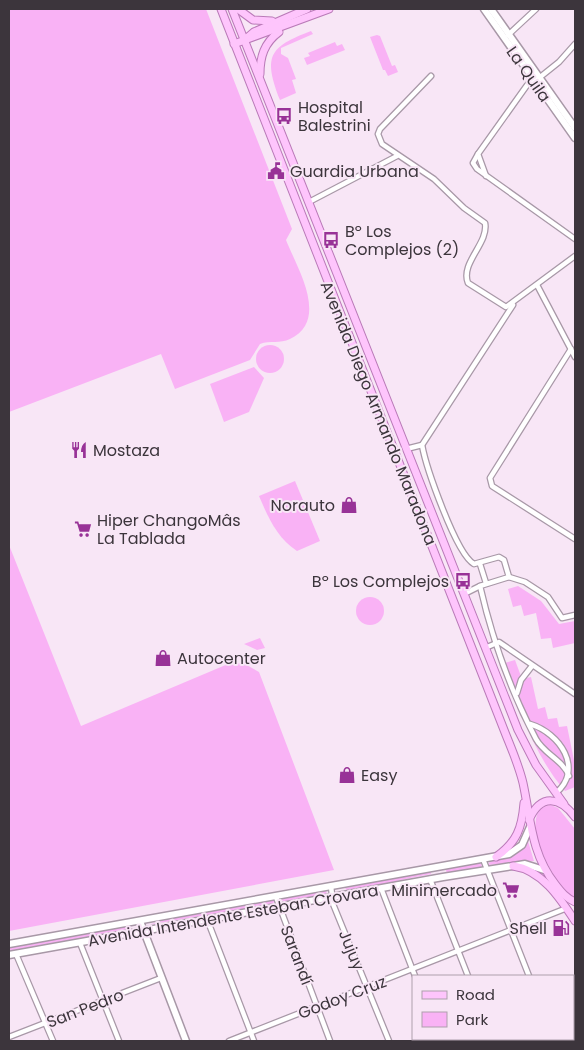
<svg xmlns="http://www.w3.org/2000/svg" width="584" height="1050" font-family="Poppins,sans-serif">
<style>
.green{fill:#f9b2f5}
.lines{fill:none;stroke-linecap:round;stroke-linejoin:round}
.street-casing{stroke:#a898a7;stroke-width:7}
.secondary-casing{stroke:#a898a7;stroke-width:9}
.primary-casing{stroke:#ba7ab8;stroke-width:9}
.street{stroke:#fff;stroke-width:4.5}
.secondary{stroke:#fff;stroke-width:6}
.primary{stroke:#fec5fc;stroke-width:7}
.labels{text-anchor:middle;stroke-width:4;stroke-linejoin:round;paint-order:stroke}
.street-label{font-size:16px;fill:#3c353c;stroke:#f8e6f6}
.poi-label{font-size:16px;fill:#3c353c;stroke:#f8e6f6;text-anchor:start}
</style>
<rect width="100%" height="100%" fill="#f8e6f6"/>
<g class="green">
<path d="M9,9h197l86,220 -6,11c11,28 44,80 4,99 -10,5 -20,1 -30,5l-10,16 -75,29 -14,-35 -152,58z"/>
<path d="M311,31l2,3 -32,14v6l7,4 8,21 -4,1 4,13 -16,7c-17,-44 -11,-53 31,-69z"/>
<path d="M377,35l3,1 12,30 3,-1 3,7 -10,4 -3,-6h-2l-13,-33z"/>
<path d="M335,42l2,4 5,-2 3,6 -38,15 -3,-7 6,-2 -2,-3z"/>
<circle cx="270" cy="359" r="14"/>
<path d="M254,367l10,11 -15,34 -25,10 -14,-38z"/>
<path d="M295,481l25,60 -23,10c-20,-13 -29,-34 -38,-55z"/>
<path d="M9,545l72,181 147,-62 15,-1 16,9 75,198 -325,61z"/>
<path d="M518,586l23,15 18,23 16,-3v22l-22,5 -2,-10 -10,1 -5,-26 -12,3 -3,-11 -8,2 -5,-18z"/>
<circle cx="370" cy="611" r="14"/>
<path d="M260,638l5,10 -8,2 -13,-6z"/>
<path d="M515,660l7,19 9,-2 7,32 7,-2 3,12 9,-1 2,9 8,-1 8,39v22l-10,4c-31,-36 -46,-83 -64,-127z"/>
<path d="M551,805l7,3 17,21v69c-21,-10 -62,-89 -24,-93z"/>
<path d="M528,841l6,20 -46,4 3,-5 22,-5 10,-7z"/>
<path d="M479,862l3,3 -2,3 -32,6 -2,-3 1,-3z"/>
<path d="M430,871l1,3c-28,5 -54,12 -83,17l-3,-3z"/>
<path d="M323,890l4,2 -3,3 -40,7 -2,-2 1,-3z"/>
<path d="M274,898l1,3 -3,3 -125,21 46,-12z"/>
<path d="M130,925l1,4 -2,1 -120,22v-6z"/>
</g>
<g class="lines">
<g class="street-casing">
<g id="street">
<path d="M508,35l28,-26"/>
<path d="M431,76l-51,53 -2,5 4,10 52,35 30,29 21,15c4,20 -25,40 -17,60l38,24 69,-51"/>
<path d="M478,154l-5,9 4,6 98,70"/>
<path d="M486,176l-8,-22 52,-73 9,-3 20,-16 16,-18"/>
<path d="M309,202l88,-46"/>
<path d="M537,285l38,72"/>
<path d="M513,305l-91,140c4,22 34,109 52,119l25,-7 5,3 5,17 -29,9c12,52 31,106 56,153 8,15 27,21 33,37"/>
<path d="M571,349l-81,129 2,8 83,53"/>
<path d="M406,449l16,-4"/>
<path d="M480,564l6,19"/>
<path d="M509,577l16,5 23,15 14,21 13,-3"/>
<path d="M464,594l16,-8"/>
<path d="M485,648l14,-6 76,52"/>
<path d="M517,693l4,-13 11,-14"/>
<path d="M530,724c30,9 54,45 26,69"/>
<path d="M483,859l46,117"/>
<path d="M430,879l38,97"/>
<path d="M331,886l2,18 56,137"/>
<path d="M381,888l34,88"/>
<path d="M276,897l54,144"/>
<path d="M207,919l47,122"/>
<path d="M80,943l39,98"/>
<path d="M16,954l37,87"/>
<path d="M573,991l2,-1"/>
<path d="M9,1037l152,-59"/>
<path d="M493,1039l1,2"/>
<path d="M554,1039l1,2"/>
<path d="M229,1041l338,-133"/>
<path d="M444,1041l6,-2"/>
</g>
</g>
<g class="secondary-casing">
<g id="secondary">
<path d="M484,9l91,129"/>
<path d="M491,9l84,119"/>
<path d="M140,921l46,120"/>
<path d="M9,944l500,-90 13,-9 8,-18"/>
<path d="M9,955l434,-78 82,-13 19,6"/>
</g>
</g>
<g class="primary-casing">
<g id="primary">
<path d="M221,9l285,726c6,15 13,31 17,48 8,37 8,70 32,101 6,8 11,14 20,18"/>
<path d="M232,9l286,721 18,35 28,39"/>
<path d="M238,9l15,11 19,1"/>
<path d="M247,38l7,-6 53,-23"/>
<path d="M234,44l95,-35"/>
<path d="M260,74c0,-17 4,-31 19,-42"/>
<path d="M529,820c12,-27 31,-23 46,-3"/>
<path d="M496,857c21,-15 26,-29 28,-54"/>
<path d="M513,866c29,4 47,32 62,55"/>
</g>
</g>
<use href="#street" class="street"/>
<use href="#secondary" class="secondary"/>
<use href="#primary" class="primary"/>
</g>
<defs>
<g id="bus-bare" transform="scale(1.35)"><path d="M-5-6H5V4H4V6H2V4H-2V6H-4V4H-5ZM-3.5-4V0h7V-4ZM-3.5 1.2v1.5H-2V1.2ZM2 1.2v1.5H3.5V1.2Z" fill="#983297" stroke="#f8e6f6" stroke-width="2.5" paint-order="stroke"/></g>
<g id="civic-bare" transform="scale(1.35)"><path d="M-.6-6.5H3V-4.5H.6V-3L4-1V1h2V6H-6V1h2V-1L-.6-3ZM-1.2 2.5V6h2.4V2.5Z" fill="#983297" stroke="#f8e6f6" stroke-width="2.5" paint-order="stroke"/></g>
<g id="restaurant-bare" transform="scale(1.35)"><path d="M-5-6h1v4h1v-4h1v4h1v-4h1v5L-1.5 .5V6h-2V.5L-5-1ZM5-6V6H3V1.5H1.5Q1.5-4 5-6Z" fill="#983297" stroke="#f8e6f6" stroke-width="2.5" paint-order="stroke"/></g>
<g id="shop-bare" transform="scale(1.35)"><path d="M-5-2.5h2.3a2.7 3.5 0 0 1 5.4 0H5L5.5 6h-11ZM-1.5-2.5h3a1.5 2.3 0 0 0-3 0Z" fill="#983297" stroke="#f8e6f6" stroke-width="2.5" paint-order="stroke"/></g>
<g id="supermarket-bare" transform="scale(1.35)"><path d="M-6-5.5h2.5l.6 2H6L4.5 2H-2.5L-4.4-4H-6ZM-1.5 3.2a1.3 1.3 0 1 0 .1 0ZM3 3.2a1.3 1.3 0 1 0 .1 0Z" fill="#983297" stroke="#f8e6f6" stroke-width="2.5" paint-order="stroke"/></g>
<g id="fuel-bare" transform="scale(1.35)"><path d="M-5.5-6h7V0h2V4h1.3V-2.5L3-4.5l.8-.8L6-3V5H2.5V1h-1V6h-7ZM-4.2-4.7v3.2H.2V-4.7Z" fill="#983297" stroke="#f8e6f6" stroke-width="2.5" paint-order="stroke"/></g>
</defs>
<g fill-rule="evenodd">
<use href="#bus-bare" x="284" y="116"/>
<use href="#civic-bare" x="276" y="171"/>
<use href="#bus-bare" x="331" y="240"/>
<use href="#restaurant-bare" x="79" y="450"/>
<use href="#shop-bare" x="349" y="505"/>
<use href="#supermarket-bare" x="83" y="529"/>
<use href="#bus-bare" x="463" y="581"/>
<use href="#shop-bare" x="163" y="658"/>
<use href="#shop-bare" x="347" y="775"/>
<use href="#supermarket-bare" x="511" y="890"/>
<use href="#fuel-bare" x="561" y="928"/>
</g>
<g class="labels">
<g class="street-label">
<text transform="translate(529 74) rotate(55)" y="6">La Quila</text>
<text transform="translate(379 413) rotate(68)" y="6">Avenida Diego Armando Maradona</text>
<text transform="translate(233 915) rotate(-10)" y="6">Avenida Intendente Esteban Crovara</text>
<text transform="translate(352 950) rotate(68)" y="6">Jujuy</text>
<text transform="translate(297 955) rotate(69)" y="6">Sarandí</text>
<text transform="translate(342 997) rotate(-21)" y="6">Godoy Cruz</text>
<text transform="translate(85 1008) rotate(-21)" y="6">San Pedro</text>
</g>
<g class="poi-label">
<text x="298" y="113">Hospital<tspan x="298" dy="18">Balestrini</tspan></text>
<text x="290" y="177">Guardia Urbana</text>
<text x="345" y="237">Bº Los<tspan x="345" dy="18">Complejos (2)</tspan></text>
<text x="93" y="456">Mostaza</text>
<text x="335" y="511" text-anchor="end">Norauto</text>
<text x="97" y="526">Hiper ChangoMâs<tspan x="97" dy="18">La Tablada</tspan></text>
<text x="449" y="587" text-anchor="end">Bº Los Complejos</text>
<text x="177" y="664">Autocenter</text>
<text x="361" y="781">Easy</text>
<text x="497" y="896" text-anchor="end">Minimercado</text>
<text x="547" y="934" text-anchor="end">Shell</text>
</g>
</g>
<rect width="584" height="1050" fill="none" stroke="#3c353c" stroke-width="20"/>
<rect x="412" y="975" width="162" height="65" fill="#f8e6f6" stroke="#ad9fac"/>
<rect x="422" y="991" width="25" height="8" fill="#fec5fc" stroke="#ad9fac"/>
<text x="456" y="1000" font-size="15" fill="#3c353c">Road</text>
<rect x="422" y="1012" width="25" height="15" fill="#f9b2f5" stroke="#ad9fac"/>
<text x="456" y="1025" font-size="15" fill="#3c353c">Park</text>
</svg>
